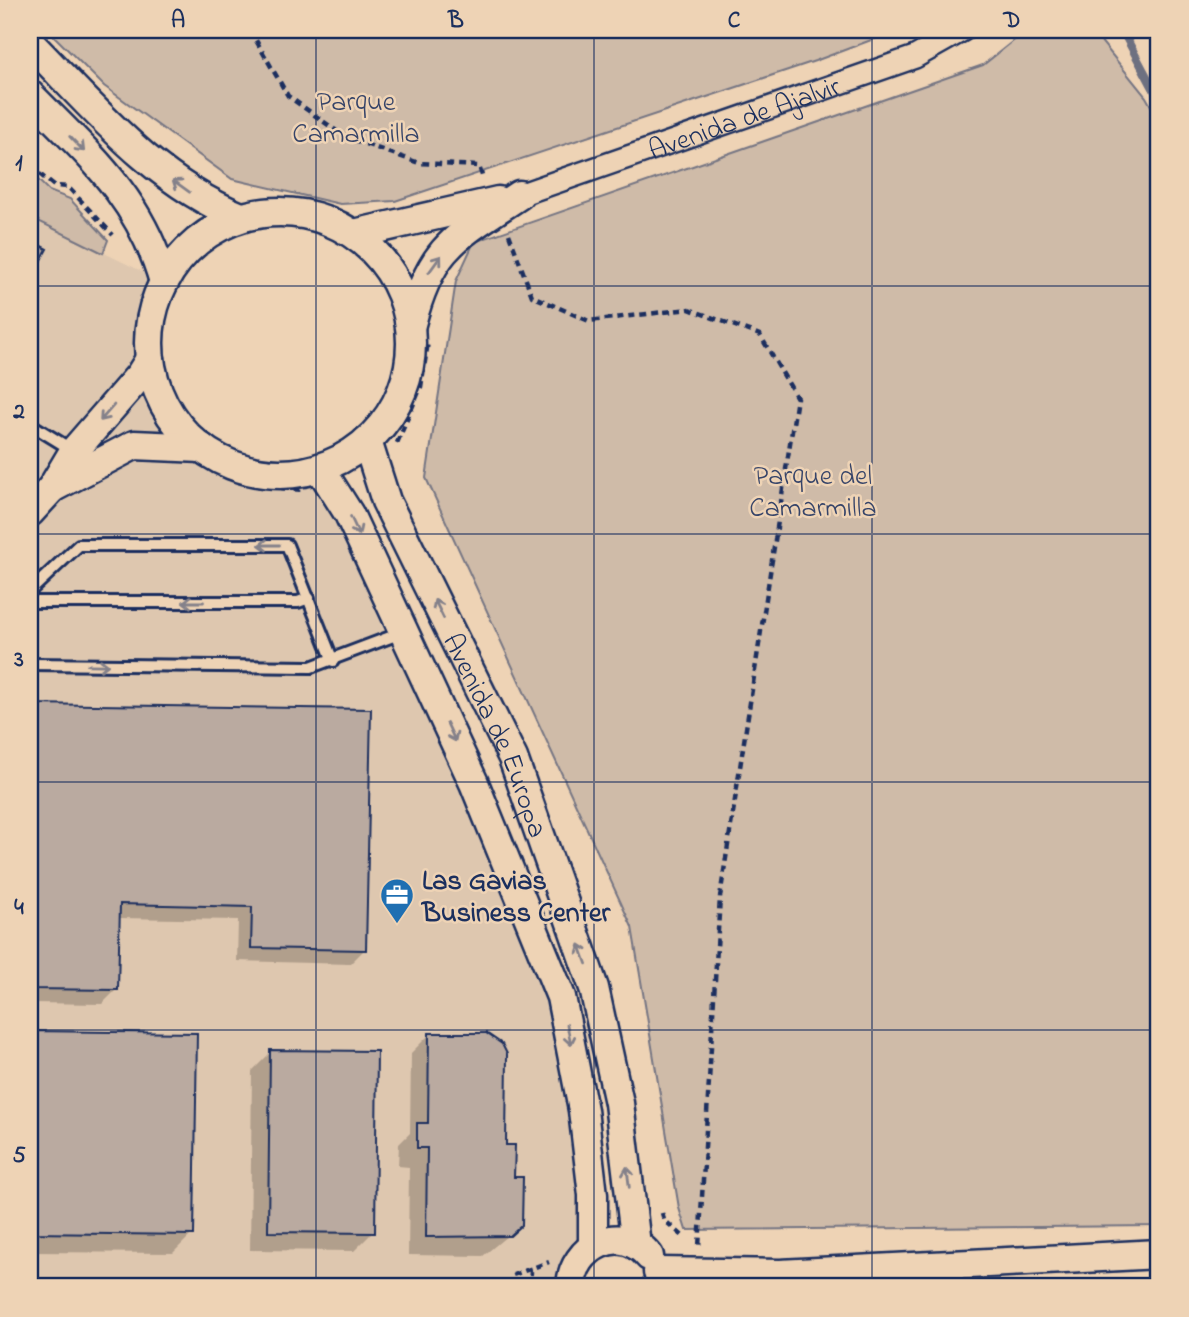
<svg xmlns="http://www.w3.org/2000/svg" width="1189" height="1317" font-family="'Indie Flower',sans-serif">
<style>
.built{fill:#dec7af}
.green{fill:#cfbba8;stroke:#757583;stroke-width:2}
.shadow{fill:#0003}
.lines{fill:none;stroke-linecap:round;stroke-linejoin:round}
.stream{stroke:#6d6f80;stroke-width:8}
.building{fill:#baaaa0;stroke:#1b2f5e;stroke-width:2}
.service-casing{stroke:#1b2f5e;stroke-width:16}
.minor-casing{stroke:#1b2f5e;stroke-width:26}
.tertiary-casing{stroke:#1b2f5e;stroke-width:33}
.path{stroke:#1b2f5e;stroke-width:4.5;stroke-dasharray:7 5;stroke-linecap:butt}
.service{stroke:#eed3b5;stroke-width:10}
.minor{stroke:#eed3b5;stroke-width:21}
.tertiary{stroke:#eed3b5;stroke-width:28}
.oneway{stroke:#84818a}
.grid{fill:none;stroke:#1b2f5e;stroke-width:2;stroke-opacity:0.55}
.labels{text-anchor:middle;stroke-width:5;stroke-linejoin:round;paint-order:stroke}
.park-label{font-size:28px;fill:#364469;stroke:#eed3b5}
.street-label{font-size:28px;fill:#1b2f5e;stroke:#eed3b5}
.poi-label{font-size:28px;font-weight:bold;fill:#1b2f5e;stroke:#eed3b5;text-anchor:start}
.neatline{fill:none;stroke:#1b2f5e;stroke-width:2.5}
.grid-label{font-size:23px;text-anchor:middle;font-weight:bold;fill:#1b2f5e}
</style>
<rect width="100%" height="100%" fill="#eed3b5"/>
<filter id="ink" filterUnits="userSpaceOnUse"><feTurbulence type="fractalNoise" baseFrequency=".0143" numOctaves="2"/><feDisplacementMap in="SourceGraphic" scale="14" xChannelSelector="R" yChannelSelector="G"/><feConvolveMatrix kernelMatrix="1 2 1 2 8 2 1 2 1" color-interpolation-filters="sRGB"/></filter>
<g filter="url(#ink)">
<path class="built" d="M30,217l134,65 -13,36 -2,21 4,37 23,48 26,24 42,21 35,5 41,-6 241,529 33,198 -23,92h-541z"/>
<g class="green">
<path d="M48,30h850l-83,31 -420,140 -55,3 -108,-25 -128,-93z"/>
<path d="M1027,30h65l54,67 13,23v1106l-473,4 -7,-22 -47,-281 -206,-449 30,-197 18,-39 509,-177z"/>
<path d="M30,172l19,19 21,8 38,41 -5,13 -73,-36z"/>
</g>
<g class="shadow">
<path d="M30,706l340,5 -5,238 -15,15 -113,-3 1,-41 -120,-2 -2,72 -14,14 -72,-1z"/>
<path d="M30,1033l165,2 -3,199 -19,19 -143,-1z"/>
<path d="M430,1034l74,112 8,33 8,46 -37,31 -75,-1 1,-88 -11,-1 1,-22 11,-11 1,-80z"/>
<path d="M271,1052l102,180 -19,19 -104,-1 2,-179z"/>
</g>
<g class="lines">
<path class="stream" d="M1122,30l37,69"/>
</g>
<g class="building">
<path d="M30,240l17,9 -17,31z"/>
<path d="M30,704l341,5 -5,241 -115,-2 1,-41 -132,-3 -2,86 -88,-1z"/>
<path d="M30,1031l167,2 -3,202 -164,-2z"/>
<path d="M429,1033h57l16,11 5,10 -1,91h9l-1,32h9l-1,48 -12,11 -84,1 1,-89h-10v-25h11z"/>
<path d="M270,1050l107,1 -2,182 -107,-1z"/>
</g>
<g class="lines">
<g class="service-casing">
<g id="service">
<path d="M30,424l44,27"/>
<path d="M30,591l49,-46h208l46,116"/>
<path d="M30,602h268l11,-4"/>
<path d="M30,664l281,3 90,-34"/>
</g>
</g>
<g class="minor-casing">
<g id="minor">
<path id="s1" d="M519,195l396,-138 48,-27"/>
</g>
</g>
<g class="tertiary-casing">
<g id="tertiary">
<path d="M30,43c64,65 124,139 211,174"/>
<path d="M30,95c59,60 110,102 134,187"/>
<circle cx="280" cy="343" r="131"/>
<path d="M354,234l144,-33"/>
<path d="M411,324c20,-78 45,-87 108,-129"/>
<path id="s2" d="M367,441l19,60 127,257 81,230 25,115 17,142"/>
<path d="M320,468l29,46 125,269 87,214 22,113 10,85v50"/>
<path d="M52,488l82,-43 68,3"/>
<path d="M30,512l22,-24 22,-37 66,-76 10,-16"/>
<path d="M658,1272l122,2 379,-20"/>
<path d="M571,1287c1,-40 50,-66 78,-31"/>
</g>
</g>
<g class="path">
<path d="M250,30l38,66 57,41 74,26 60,3 4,13"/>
<path d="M30,166l24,20 14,1 45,48"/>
<path d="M509,234l23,62 57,25 100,-12 71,26 37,63 -77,499 -21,350"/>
<path d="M137,336l5,-40"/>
<path d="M151,402l8,17"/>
<path d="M397,443l24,-56 7,-45"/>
<path d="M212,471l46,15 44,4"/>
<path d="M662,1213l2,7 20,17"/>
<path d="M513,1275l36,-13"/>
<path d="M530,1287l1,-16"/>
</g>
<use href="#service" class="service"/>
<use href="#minor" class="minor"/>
<use href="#tertiary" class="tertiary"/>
</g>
<defs><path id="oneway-shaft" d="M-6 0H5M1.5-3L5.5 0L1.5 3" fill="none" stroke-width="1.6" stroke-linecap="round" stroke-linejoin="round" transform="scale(1.75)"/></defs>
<g class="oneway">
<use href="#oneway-shaft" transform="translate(77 144) rotate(46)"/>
<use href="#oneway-shaft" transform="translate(181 186) rotate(-144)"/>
<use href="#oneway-shaft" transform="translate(435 264) rotate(-54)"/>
<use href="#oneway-shaft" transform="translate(107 413) rotate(131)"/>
<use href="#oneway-shaft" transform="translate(355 526) rotate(65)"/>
<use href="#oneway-shaft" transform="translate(269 545) rotate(-180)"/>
<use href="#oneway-shaft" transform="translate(193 602) rotate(-180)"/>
<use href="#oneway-shaft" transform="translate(439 609) rotate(-116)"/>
<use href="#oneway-shaft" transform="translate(98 665) rotate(1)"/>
<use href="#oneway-shaft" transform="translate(451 732) rotate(65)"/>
<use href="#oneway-shaft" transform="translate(583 954) rotate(-110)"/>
<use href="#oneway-shaft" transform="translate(569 1035) rotate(79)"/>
<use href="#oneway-shaft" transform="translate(628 1177) rotate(-97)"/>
</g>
</g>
<path class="grid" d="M316,30v1257M594,30v1257M872,30v1257M30,286h1129M30,534h1129M30,782h1129M30,1030h1129"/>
<defs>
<g id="office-pin" transform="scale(1.75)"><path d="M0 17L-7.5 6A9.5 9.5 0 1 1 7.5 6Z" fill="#1f6fb2" stroke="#eed3b5"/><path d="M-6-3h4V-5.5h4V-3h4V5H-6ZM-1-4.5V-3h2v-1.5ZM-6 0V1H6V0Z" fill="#fff"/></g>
</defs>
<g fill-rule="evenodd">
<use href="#office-pin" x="397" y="895"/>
</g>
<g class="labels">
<g class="park-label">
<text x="356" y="110">Parque<tspan x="356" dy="32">Camarmilla</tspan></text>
<text x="813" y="484">Parque del<tspan x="813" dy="32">Camarmilla</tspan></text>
</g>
<g class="street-label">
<text dy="10" stroke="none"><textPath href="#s1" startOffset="238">Avenida de Ajalvir</textPath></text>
<text dy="10" stroke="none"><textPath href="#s2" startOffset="322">Avenida de Europa</textPath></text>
</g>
<g class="poi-label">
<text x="422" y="889">Las Gavias<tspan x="422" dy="32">Business Center</tspan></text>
</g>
</g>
<rect width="1189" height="1317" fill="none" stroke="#eed3b5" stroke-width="77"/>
<rect x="38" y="38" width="1112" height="1240" class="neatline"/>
<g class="grid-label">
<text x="178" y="27">A</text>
<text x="456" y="27">B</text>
<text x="734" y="27">C</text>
<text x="1012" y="27">D</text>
<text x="19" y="170">1</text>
<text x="19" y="418">2</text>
<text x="19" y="666">3</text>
<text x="19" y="914">4</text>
<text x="19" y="1162">5</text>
</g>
</svg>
